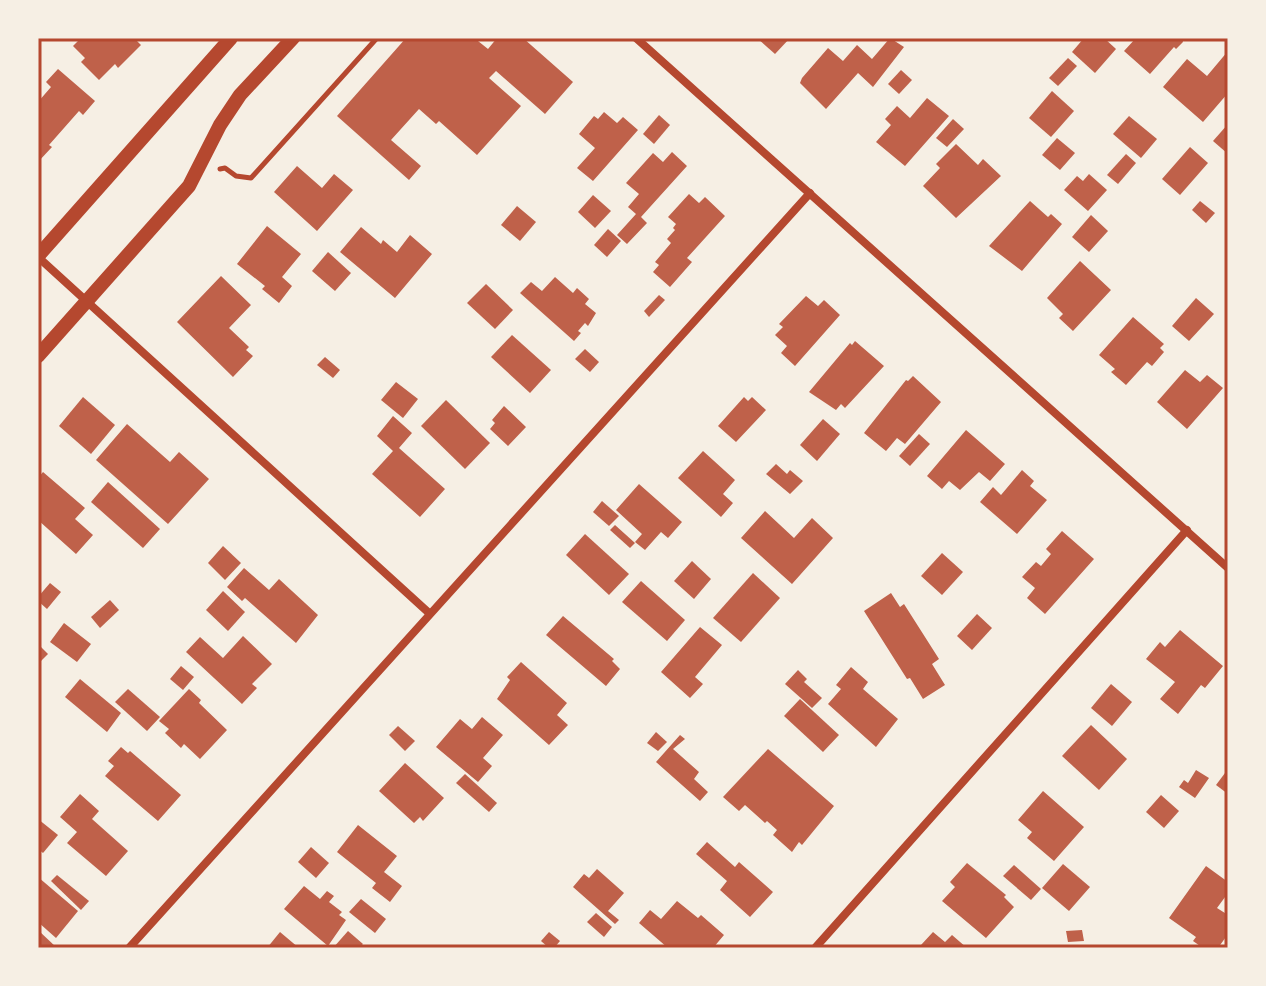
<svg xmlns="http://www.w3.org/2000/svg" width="1266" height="986" font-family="Jost,sans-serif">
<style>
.building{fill:#bf614a}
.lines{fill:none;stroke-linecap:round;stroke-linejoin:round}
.path{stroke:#b5482f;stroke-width:5}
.minor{stroke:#b5482f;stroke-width:8}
.tertiary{stroke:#b5482f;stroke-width:14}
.neatline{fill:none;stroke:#b5482f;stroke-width:3}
</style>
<rect width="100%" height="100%" fill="#f6efe4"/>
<g class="building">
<path d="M81,38h53l7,7 -23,23 -3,-4 -16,16 -18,-18 4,-4 -12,-12z"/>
<path d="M406,38h74l-2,3 10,8 9,-11h26l50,44 -28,32 -49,-43 -7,7 32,28 -44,49 -38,-34 -3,3 -17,-15 -28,31 30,26 -12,14 -72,-64z"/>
<path d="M757,38h33l-15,16z"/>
<path d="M890,38l14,9 -31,40 -15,-14 -32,36 -26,-26 2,-5 26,-30 15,13 14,-16 15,14z"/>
<path d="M1084,38h20l12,11 -21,24 -23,-21z"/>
<path d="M1136,38h46l1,4 -7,7 -2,-2 -24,27 -26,-23z"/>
<path d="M1228,51v42l-25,29 -40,-35 24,-28 20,17z"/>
<path d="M1068,58l9,8 -19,20 -9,-8z"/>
<path d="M58,69l37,32 -12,14 -4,-4 -30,34 3,2 -14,15v-60l13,-15 -5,-5z"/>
<path d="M901,70l11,10 -13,14 -11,-10z"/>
<path d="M1052,91l22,20 -23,26 -22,-19z"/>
<path d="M927,98l22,18 -44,50 -29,-24 15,-17 -6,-6 12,-13 13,12z"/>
<path d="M604,112l13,11 6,-6 15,13 -45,51 -16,-13 18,-20 -16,-14 15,-18 4,3z"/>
<path d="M659,115l11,10 -16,19 -11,-10z"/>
<path d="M1129,116l28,23 -16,19 -28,-24z"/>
<path d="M953,119l11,10 -17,18 -11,-9z"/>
<path d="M1228,124v30l-15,-13z"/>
<path d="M1057,138l18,15 -15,17 -18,-15z"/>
<path d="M956,144l22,21 5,-6 18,17 -45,42 -33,-32 17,-18 -4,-4z"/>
<path d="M1190,147l18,16 -28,32 -18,-16z"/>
<path d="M672,152l15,14 -46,51 6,6 -20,21 -10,-9 19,-21 -8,-7 11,-13 -13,-11 27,-30 10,9z"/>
<path d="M1126,154l10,9 -18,21 -11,-9z"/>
<path d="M297,166l25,22 12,-14 19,16 -36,41 -43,-39z"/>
<path d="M1089,174l18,16 -19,21 -24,-21 13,-14 6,5z"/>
<path d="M689,194l10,9 6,-6 20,19 -38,42 5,4 -22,25 -17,-15 6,-7 -4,-3 16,-19 -4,-4 8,-9 -2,-2 3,-4 -8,-7z"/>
<path d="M593,195l18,16 -16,17 -17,-16z"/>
<path d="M1030,201l18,16 3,-3 11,10 -40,47 -33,-25z"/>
<path d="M1200,201l15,12 -9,10 -14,-13z"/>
<path d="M517,206l19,16 -16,19 -19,-16z"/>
<path d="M1091,215l17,16 -19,21 -17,-15z"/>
<path d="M267,226l34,28 -19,23 10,9 -13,17 -17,-14 3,-3 -28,-22z"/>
<path d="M361,227l20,17 2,-4 14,12 13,-17 22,19 -37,44 -55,-46z"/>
<path d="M608,229l13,12 -14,16 -13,-12z"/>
<path d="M328,252l23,21 -16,18 -23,-20z"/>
<path d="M1080,261l31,29 -38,41 -14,-13 4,-4 -16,-16z"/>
<path d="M221,276l30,29 -22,23 20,19 -3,3 7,6 -20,21 -56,-55z"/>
<path d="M555,277l18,16 4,-5 12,11 -4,5 11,9 -8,13 -3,-3 -7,8 3,2 -7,8 -54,-48 11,-11 11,9z"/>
<path d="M486,284l27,26 -18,19 -28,-26z"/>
<path d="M659,295l6,5 -16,17 -5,-6z"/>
<path d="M806,296l12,10 6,-6 16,15 -45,51 -14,-13 6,-7 -12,-11 8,-8 -4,-3z"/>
<path d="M1196,298l18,16 -25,27 -17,-15z"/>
<path d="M1133,317l31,27 -4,4 4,4 -12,14 -5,-4 -21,23 -15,-13 4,-3 -16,-14z"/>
<path d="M512,335l39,35 -21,23 -39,-36z"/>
<path d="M855,341l29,25 -39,42 -4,-4 -5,6 -27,-18 41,-49 2,2z"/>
<path d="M585,349l14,13 -9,10 -15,-13z"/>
<path d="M325,357l15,13 -7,8 -16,-13z"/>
<path d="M1185,370l15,12 7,-7 16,13 -36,41 -30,-27z"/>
<path d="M913,376l28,26 -36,42 -8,-6 -11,13 -22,-18 42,-53 2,1z"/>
<path d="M396,382l22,17 -15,19 -22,-18z"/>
<path d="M83,397l32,28 -24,29 -32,-28z"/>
<path d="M744,397l4,4 4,-4 14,13 -30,32 -18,-16z"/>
<path d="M446,400l44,43 -25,26 -44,-43z"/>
<path d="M504,406l22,21 -18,19 -18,-17 5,-6 -3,-3z"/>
<path d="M393,416l19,17 -13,15 46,41 -25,28 -48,-43 21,-23 -16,-15z"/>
<path d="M823,419l17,15 -23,27 -17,-16z"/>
<path d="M127,424l43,38 9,-10 30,27 -41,45 -72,-64z"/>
<path d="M966,430l39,34 -15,17 -11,-9 -19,18 -11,-9 -7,8 -15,-13z"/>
<path d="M919,434l11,10 -20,22 -11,-10z"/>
<path d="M703,451l32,29 -12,14 10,9 -12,14 -43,-39z"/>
<path d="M776,464l11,10 3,-4 13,11 -13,13 -24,-20z"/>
<path d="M1022,470l12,11 -4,5 17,14 -30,34 -37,-32 13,-15 8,8z"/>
<path d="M43,472l42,36 -10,11 18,16 -17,19 -38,-34v-42z"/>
<path d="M108,482l52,47 -17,19 -52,-46z"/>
<path d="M639,484l43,38 -14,16 -7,-6 -16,18 -10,-8 7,-8 -26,-24z"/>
<path d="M602,501l17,15 -10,10 -16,-14z"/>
<path d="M765,511l29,27 18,-20 21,20 -41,46 -51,-46z"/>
<path d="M615,525l20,18 -5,5 -20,-18z"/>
<path d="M1062,531l32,28 -49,55 -18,-16 8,-10 -13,-11 14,-15 5,4 10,-12 -5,-5z"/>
<path d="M585,534l44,40 -20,21 -43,-40z"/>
<path d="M223,546l18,17 -16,17 -17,-17z"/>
<path d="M942,553l21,19 -21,23 -21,-19z"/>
<path d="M692,561l19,18 -17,20 -20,-18z"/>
<path d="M244,568l25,22 10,-11 39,36 -22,28 -51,-45 -3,3 -15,-14z"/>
<path d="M753,573l27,25 -39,44 -28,-24z"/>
<path d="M641,581l44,39 -18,21 -45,-39z"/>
<path d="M50,583l11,9 -14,17 -9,-8v-4z"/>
<path d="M223,591l22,21 -17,19 -22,-21z"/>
<path d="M891,593l9,14 4,-3 35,55 -7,5 13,21 -22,14 -13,-21 -3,1 -43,-68z"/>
<path d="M110,600l9,10 -19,18 -9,-11z"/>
<path d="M977,614l15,14 -20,22 -15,-14z"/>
<path d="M563,616l51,43 -2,2 8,8 -14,17 -60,-51z"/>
<path d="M64,623l27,21 -14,18 -27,-20z"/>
<path d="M700,627l22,18 -27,32 8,7 -13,14 -29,-26z"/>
<path d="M1180,630l43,36 -18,22 -4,-3 -23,29 -18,-15 15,-17 -29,-23 14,-17 5,5z"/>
<path d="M243,636l29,28 -20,20 5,4 -15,16 -56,-52 14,-15 23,21z"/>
<path d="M38,644l10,10 -8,8 -2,-2z"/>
<path d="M521,662l46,41 -10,12 11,10 -19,20 -52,-46 13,-19 -3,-3z"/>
<path d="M181,666l13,11 -11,13 -13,-11z"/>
<path d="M851,667l17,15 -5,7 35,30 -22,28 -48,-43 13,-15 -5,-4z"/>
<path d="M798,670l9,9 -3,3 18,16 -10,10 -27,-24z"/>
<path d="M80,679l41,34 -14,19 -42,-35z"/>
<path d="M1111,684l21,18 -20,24 -21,-18z"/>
<path d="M128,689l32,28 -13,14 -32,-29z"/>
<path d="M189,689l12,11 -2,3 28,27 -27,29 -16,-15 -3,4 -16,-15 4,-4 -10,-8z"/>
<path d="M800,699l39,36 -16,17 -39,-36z"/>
<path d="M482,717l21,18 -20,23 9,8 -14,16 -42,-35 24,-28 12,10z"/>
<path d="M1091,725l36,34 -28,31 -37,-34z"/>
<path d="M398,726l17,15 -10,10 -16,-16z"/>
<path d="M656,732l11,10 -9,9 -11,-8z"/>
<path d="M680,735l5,4 -12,10 26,23 -5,7 14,13 -8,9 -44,-39z"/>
<path d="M121,747l7,6 2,-2 51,44 -23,26 -53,-45 9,-10 -6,-5z"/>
<path d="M768,749l66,57 -32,39 -3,-3 -7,10 -19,-17 4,-5 -10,-9 -2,2 -20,-18 -6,6 -16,-14z"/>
<path d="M405,763l39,35 -21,23 -3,-4 -6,6 -35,-32z"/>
<path d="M1228,769v25l-12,-9z"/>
<path d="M1196,770l13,8 -14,20 -16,-11 5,-7 4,3z"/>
<path d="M465,774l32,29 -8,9 -33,-29z"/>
<path d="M1043,791l41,36 -30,34 -27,-23 5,-6 -14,-12z"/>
<path d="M80,794l19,17 -7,8 36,32 -22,25 -39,-33 10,-11 -17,-15z"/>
<path d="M1161,795l18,16 -15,17 -18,-16z"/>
<path d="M38,819l20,16 -15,18 -5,-4z"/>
<path d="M358,825l39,31 -13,16 18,14 -12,16 -18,-14 4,-5 -39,-31z"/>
<path d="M707,842l28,25 4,-5 34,30 -23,25 -30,-27 7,-9 -31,-27z"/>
<path d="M311,847l18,16 -13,15 -18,-16z"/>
<path d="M967,863l39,32 -2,2 10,10 -28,31 -44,-37 13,-14 -5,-5z"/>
<path d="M1063,864l27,23 -21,24 -27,-23z"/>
<path d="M1014,865l27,24 -10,11 -28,-24z"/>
<path d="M1206,866l22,16v11l-11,15 11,7v19l-10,14h-15l-10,-7 3,-4 -27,-19z"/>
<path d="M597,869l27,24 -16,18 11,9 -4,4 -42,-37 11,-13 5,4z"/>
<path d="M57,875l32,26 -8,9 -30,-29z"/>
<path d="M38,877l40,34 -22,27 -18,-16z"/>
<path d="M304,886l16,13 7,-8 7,5 -5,6 13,10 -3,3 7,5 -18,26 -44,-37z"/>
<path d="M361,899l25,20 -11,14 -26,-21z"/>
<path d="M677,901l21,17 3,-3 23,20 -11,13h-45l-29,-25 11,-13 11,9z"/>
<path d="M596,913l16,14 -8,10 -17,-15z"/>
<path d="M38,930l19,18h-19z"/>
<path d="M1082,930l2,11 -16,1 -2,-11z"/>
<path d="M348,931l15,13 -4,4h-26z"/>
<path d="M280,932l19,16h-32z"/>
<path d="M549,932l11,9 -6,7h-5l-8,-7z"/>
<path d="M933,932l12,10 7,-7 15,13h-43l-3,-3z"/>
</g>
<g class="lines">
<path class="path" d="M220,169l5,-1 11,8 15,2 126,-140"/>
<g class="minor">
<path d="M636,38l592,530"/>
<path d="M38,257l391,356"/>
<path d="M129,948l681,-755"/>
<path d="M815,948l372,-418"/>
</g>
<g class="tertiary">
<path d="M38,256l193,-218"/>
<path d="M38,356l151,-170 31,-61 20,-30 53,-57"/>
</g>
</g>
<rect width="1266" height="986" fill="none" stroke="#f6efe4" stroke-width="80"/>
<rect x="40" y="40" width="1186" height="906" class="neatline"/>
</svg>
